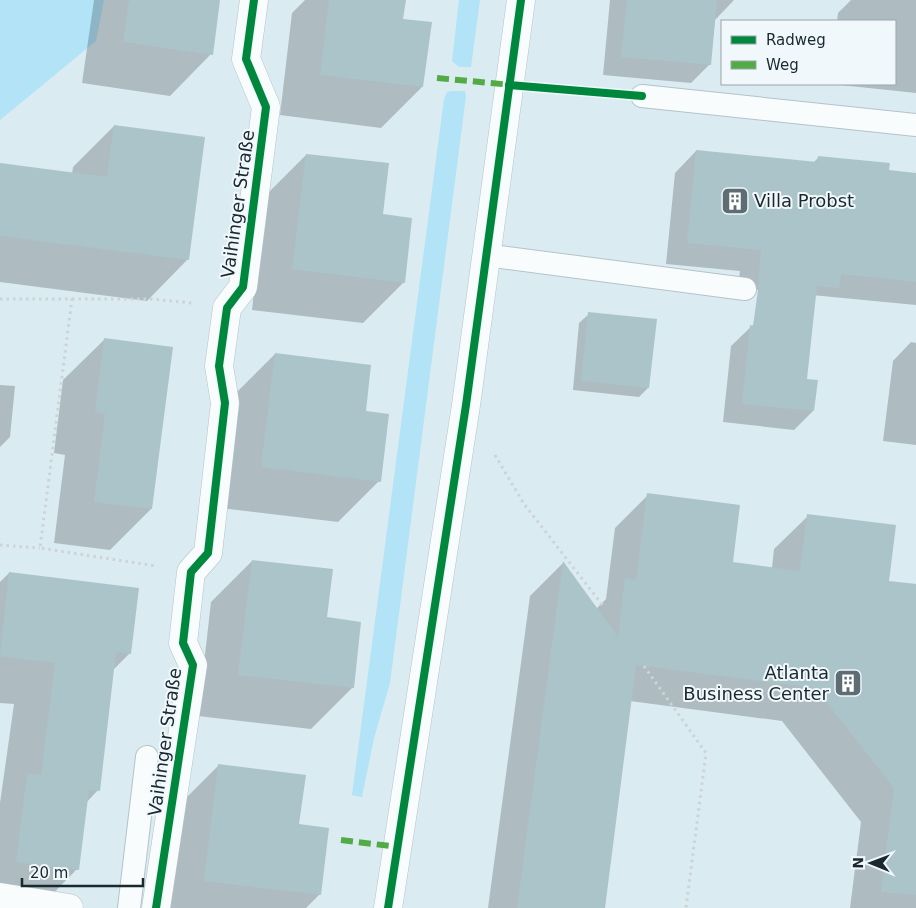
<svg xmlns="http://www.w3.org/2000/svg" width="916" height="908" font-family="'DejaVu Sans',sans-serif">
<style>
.green{fill:#b2e3f7}
.shadow{fill:#0003}
.building{fill:#aac4c9}
.lines{fill:none;stroke-linecap:round;stroke-linejoin:round}
.service-casing{stroke:#b4c3c9;stroke-width:24}
.minor-casing{stroke:#b4c3c9;stroke-width:29}
.secondary-casing{stroke:#b4c3c9;stroke-width:29}
.path{stroke:#ced3d5;stroke-width:3;stroke-dasharray:2.5 4;stroke-linecap:butt}
.service{stroke:#f9fcfd;stroke-width:22}
.minor{stroke:#f9fcfd;stroke-width:28}
.secondary{stroke:#f9fcfd;stroke-width:28}
.quiet{stroke:#52ab45;stroke-width:6;stroke-dasharray:12 6;stroke-linecap:butt}
.cycleway-casing{stroke:#f0f8fb;stroke-width:11}
.cycleway{stroke:#00873e;stroke-width:8}
.labels{text-anchor:middle;stroke-width:4;stroke-linejoin:round;paint-order:stroke}
.poi-label{font-size:18px;fill:#19292f;stroke:#f0f8fb;text-anchor:start}
.street-label{font-size:18px;fill:#19292f;stroke:#f0f8fb}
</style>
<rect width="100%" height="100%" fill="#daebf2"/>
<g class="green">
<path d="M0,0h104l-8,41 -96,79z"/>
<path d="M459,0h21l-9,67h-12l-7,-6z"/>
<path d="M452,91h13l1,5 -76,587 -16,55 -12,59 -10,-2 92,-696 3,-7z"/>
</g>
<g class="shadow">
<path d="M94,0h125l-8,54 -41,42 -88,-13z"/>
<path d="M305,0h100l-3,20 20,67 -41,41 -101,-13 12,-102z"/>
<path d="M610,0h124l-19,20 -5,44 -19,19 -88,-8z"/>
<path d="M851,0h65v93l-85,-9h64v-63h-58l1,-8z"/>
<path d="M114,126l74,133 -41,42 -147,-19v-115l72,7 1,-7z"/>
<path d="M696,151l117,12 6,-6 69,14 28,3v131l-178,-17 2,-17 -74,-7 9,-91z"/>
<path d="M306,155l75,61 23,66 -41,41 -111,-13 13,-114z"/>
<path d="M589,314l59,74 -9,9 -66,-7 6,-67z"/>
<path d="M754,324l52,56 7,31 -19,19 -71,-8 8,-76z"/>
<path d="M105,339l66,9 -20,161 -41,41 -56,-7 11,-88 -11,-2 9,-73z"/>
<path d="M911,342l5,1v102l-33,-4 10,-80z"/>
<path d="M275,354l89,58 15,69 -41,41 -117,-14 13,-113z"/>
<path d="M0,385l15,1 -5,51 -10,10z"/>
<path d="M648,495l84,68 40,5 2,-19 34,-33 80,66 28,4v322h-66l11,-86 -79,-101 -152,-20 -26,207h-116l42,-312 33,-33 33,46 10,-10 9,-71z"/>
<path d="M252,561l73,57 27,70 -41,41 -113,-13 13,-114z"/>
<path d="M9,573l121,80 -17,17 -15,120 -12,13 -9,66 -38,39 -39,-2v-103l14,-99 -14,-1v-121z"/>
<path d="M218,766l80,60 22,68 -14,14h-141l12,-101z"/>
</g>
<g class="building">
<path d="M129,0h91l-7,55 -90,-13z"/>
<path d="M329,0h77l-3,19 29,3 -9,65 -103,-12z"/>
<path d="M627,0h90l-6,65 -90,-8z"/>
<path d="M114,125l91,12 -16,123 -189,-24v-73l107,14z"/>
<path d="M696,150l121,12 1,-6 72,7 -1,7 27,3v109l-75,-8 -2,14 -22,-2 -10,93 11,1 -4,31 -72,-7 8,-79 3,1 5,-36 3,-40 -74,-7z"/>
<path d="M306,154l83,9 -6,51 29,4 -7,65 -113,-14z"/>
<path d="M588,312l69,7 -8,69 -68,-7z"/>
<path d="M104,338l69,9 -21,162 -58,-7 11,-88 -10,-2z"/>
<path d="M275,353l96,12 -5,46 23,3 -8,68 -120,-15z"/>
<path d="M647,493l93,12 -7,57 67,9 7,-57 89,11 -7,56 27,3v311l-35,-3 13,-104 -79,-100 -179,-23 -31,243h-88l46,-347 55,76 7,-59 11,2z"/>
<path d="M252,560l81,9 -6,48 34,5 -7,66 -116,-13z"/>
<path d="M9,572l130,16 -8,66 -15,-2 -16,139 -11,-1 -10,80 -63,-8 11,-88 14,1 14,-112 -55,-7z"/>
<path d="M218,764l88,11 -7,49 30,4 -8,67 -117,-14z"/>
</g>
<g class="lines">
<g class="service-casing">
<g id="service">
<path d="M642,96l274,29"/>
<path d="M485,255l260,34"/>
<path d="M129,908l18,-151"/>
</g>
</g>
<g class="minor-casing">
<g id="minor">
<path d="M0,897l69,11"/>
<path d="M156,908l37,-243 -10,-22 8,-71 17,-19 17,-150 -6,-37 8,-58 16,-21 23,-180 -20,-48 8,-59"/>
</g>
</g>
<g class="secondary-casing">
<path id="secondary" d="M388,908l78,-503 55,-405"/>
</g>
<g class="path">
<path d="M0,299h72l-32,249 116,18"/>
<path d="M72,299h78l42,4"/>
<path d="M495,455l29,49 80,103"/>
<path d="M0,545l40,3"/>
<path d="M644,666l62,87 -20,155"/>
</g>
<use href="#service" class="service"/>
<use href="#minor" class="minor"/>
<use href="#secondary" class="secondary"/>
<g class="quiet">
<path d="M437,78l75,7"/>
<path d="M341,840l57,7"/>
</g>
<g class="cycleway-casing">
<g id="cycleway">
<path d="M509,85l133,11"/>
<path d="M156,908l37,-243 -10,-22 8,-71 17,-19 17,-150 -6,-37 8,-58 16,-21 23,-180 -20,-48 8,-59"/>
<path d="M388,908l78,-503 55,-405"/>
</g>
</g>
<use href="#cycleway" class="cycleway"/>
</g>
<defs>
<g id="building-square" transform="scale(1.4375)"><rect x="-9" y="-9" width="18" height="18" rx="4" fill="#5d6d73" stroke="#f0f8fb"/><path d="M-4-6H4V6H1V3H-1V6H-4ZM-2.5-4.3h1.7v1.8h-1.7ZM.8-4.3h1.7v1.8H.8ZM-2.5-1h1.7V.8h-1.7ZM.8-1h1.7V.8H.8Z" fill="#fff"/></g>
</defs>
<g fill-rule="evenodd">
<use href="#building-square" x="735" y="201"/>
<use href="#building-square" x="848" y="683"/>
</g>
<g class="labels">
<g class="poi-label">
<text x="754" y="207">Villa Probst</text>
<text x="829" y="679" text-anchor="end">Atlanta<tspan x="829" dy="21">Business Center</tspan></text>
</g>
<g class="street-label">
<text transform="translate(238 204) rotate(-82)" y="6">Vaihinger Straße</text>
<text transform="translate(165 742) rotate(-82)" y="6">Vaihinger Straße</text>
</g>
</g>
<rect x="721" y="20" width="175" height="65" fill="#f0f8fb" stroke="#9aa5a9"/>
<rect x="731" y="36" width="25" height="8" fill="#00873e" stroke="#9aa5a9"/>
<text x="766" y="45" font-size="15" fill="#19292f">Radweg</text>
<rect x="731" y="61" width="25" height="8" fill="#52ab45" stroke="#9aa5a9"/>
<text x="766" y="70" font-size="15" fill="#19292f">Weg</text>
<g transform="translate(871 863) rotate(271)" stroke="#f0f8fb" stroke-width="4" paint-order="stroke">
<path d="M0-4L9 19L0 12L-9 19Z" fill="#19292f"/>
<text y="-8" font-size="14" font-weight="bold" text-anchor="middle" fill="#19292f">N</text>
</g>
<path d="M22 878v8h121v-8" fill="none" stroke="#19292f" stroke-width="2.5"/>
<text x="30" y="878" font-size="15" fill="#19292f" stroke="#f0f8fb" stroke-width="4" paint-order="stroke">20 m</text>
</svg>
